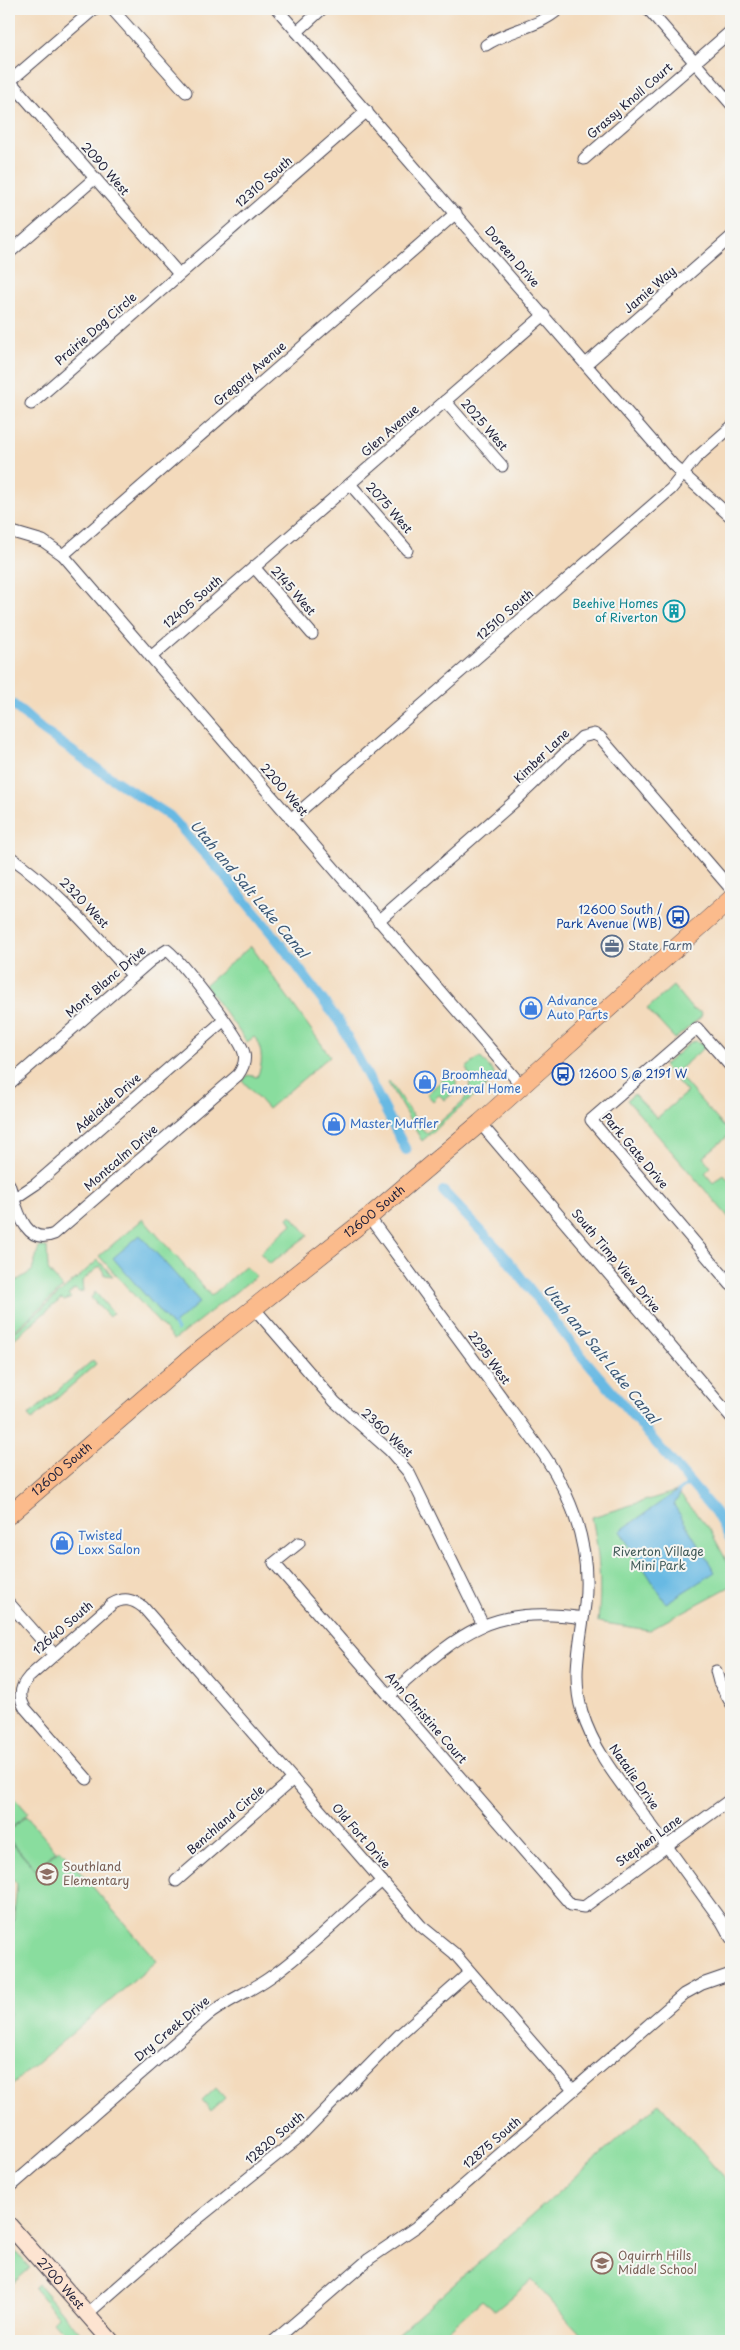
<svg xmlns="http://www.w3.org/2000/svg" width="740" height="2350" font-family="'Playpen Sans',sans-serif">
<style>
.green{fill:#89dd9e;stroke:#56806c}
.water{fill:#68b9e3;stroke:#456e8f}
.lines{fill:none;stroke-linecap:round;stroke-linejoin:round}
.stream{stroke:#68b9e3;stroke-width:3}
.canal{stroke:#68b9e3;stroke-width:10}
.street-casing{stroke:#413e4e;stroke-width:13}
.secondary-casing{stroke:#413e4e;stroke-width:18}
.primary-casing{stroke:#413e4e;stroke-width:19}
.street{stroke:#fff;stroke-width:11}
.secondary{stroke:#fde4d1;stroke-width:16}
.primary{stroke:#fbbb8c;stroke-width:18}
.labels{text-anchor:middle;stroke-width:4;stroke-linejoin:round;paint-order:stroke}
.street-label{font-size:12px;fill:#22223b;stroke:#f6f6f2}
.culture-label{font-size:12px;fill:#0d838f;stroke:#f6f6f2;text-anchor:end}
.transit-label{font-size:12px;fill:#164399;stroke:#f6f6f2;text-anchor:end}
.service-label{font-size:12px;fill:#4e5e75;stroke:#f6f6f2;text-anchor:start}
.shop-label{font-size:12px;fill:#366cbe;stroke:#f6f6f2;text-anchor:start}
.park-label{font-size:12px;fill:#415a59;stroke:#f6f6f2}
.education-label{font-size:12px;fill:#785e54;stroke:#f6f6f2;text-anchor:start}
.water-label{font-size:14px;font-style:italic;fill:#3a5776;stroke:#f6f6f2}
</style>
<rect width="100%" height="100%" fill="#f6f6f2"/>
<filter id="ink" filterUnits="userSpaceOnUse"><feTurbulence type="fractalNoise" baseFrequency=".02" numOctaves="2"/><feDisplacementMap in="SourceGraphic" scale="10" xChannelSelector="R" yChannelSelector="G"/><feConvolveMatrix kernelMatrix="1 2 1 2 8 2 1 2 1" color-interpolation-filters="sRGB"/></filter>
<filter id="wash" filterUnits="userSpaceOnUse"><feTurbulence type="fractalNoise" baseFrequency=".0096" numOctaves="4" result="noise"/><feDisplacementMap in="SourceGraphic" scale="20" xChannelSelector="R" yChannelSelector="G"/><feGaussianBlur stdDeviation="1.12" result="paint"/><feColorMatrix in="noise" values="0 0 0 0 0 0 0 0 0 0 0 0 0 0 0 0 0 1.4 0 .05"/><feComposite in="paint" operator="in"/></filter>
<g filter="url(#wash)">
<rect width="100%" height="100%" fill="#f3dabc"/>
<g class="green">
<path d="M251,946l79,110 -62,53 -25,-28 5,-6 9,2c6,-13 6,-24 -1,-38l-2,-2 -7,5 -42,-57z"/>
<path d="M673,986l19,23 10,4 -1,4 -26,22 -28,-30z"/>
<path d="M697,1041l9,5 -30,26 48,55 7,-5v15l-2,-2 -26,22 8,10 -6,6 8,10 11,-8 7,8v37l-104,-120 7,-6 23,24 30,-26 -24,-26 28,-24z"/>
<path d="M480,1057l13,14 2,7 -9,8 -3,-2 3,3 -6,5 -4,-2 3,2 -57,49 -34,-58 1,-2 33,48 5,4 35,-30 6,-10 8,-3 -7,1 1,-14 -4,-9z"/>
<path d="M450,1073l4,5 -2,1h2l3,3 -2,5h-5l4,1 -1,5 -8,7 -6,-5 -6,6 -6,-7z"/>
<path d="M291,1215l17,20 -38,29 -10,-11 32,-29 -4,-6z"/>
<path d="M143,1219l68,77 34,-30 11,10 -82,64 -75,-84z"/>
<path d="M39,1247h8l1,23 15,18 -54,47v-62l7,8 16,-10z"/>
<path d="M98,1260l15,16 -8,-1 -5,-9 -18,15 1,10 -4,1 -4,-3 -7,6 3,3 -7,3 -3,-2 -52,44v-6z"/>
<path d="M95,1292l18,21 -4,4 -18,-19z"/>
<path d="M93,1360l3,4 -64,56 -4,-4z"/>
<path d="M677,1491l32,37 22,41v17l-82,44 -51,-8c4,-36 1,-70 -6,-105z"/>
<path d="M9,1791l19,22 -19,17z"/>
<path d="M26,1816l30,35 -21,18 -26,-30v-8z"/>
<path d="M9,1840l26,30 25,-21 97,112 -148,126v-121l8,-82 -8,-10z"/>
<path d="M216,2088l9,10 -14,13 -9,-10z"/>
<path d="M659,2103l72,83v155h-144l-55,-61 -37,31 -13,-11 -46,41h-46z"/>
<path d="M9,2244l21,24 -21,19z"/>
<path d="M38,2284l49,57h-7l-5,-5 -5,4 -17,-19 5,-5 -24,-28z"/>
</g>
<g class="water">
<path d="M140,1235l60,67 -28,24 -59,-68z"/>
<path d="M677,1491l3,3 -6,11 41,67 -49,31 -46,-72z"/>
</g>
<g class="lines">
<g class="stream">
<path d="M174,1325l3,5"/>
<path d="M678,1492l12,-9"/>
</g>
<g class="canal">
<path d="M9,701l32,28 61,43 68,44 59,65 53,65 58,77 66,127"/>
<path d="M443,1191l60,63 76,99 136,159 16,28"/>
</g>
</g>
</g>
<g filter="url(#ink)">
<g class="lines">
<g class="street-casing">
<g id="street">
<path d="M112,9l74,83"/>
<path d="M277,9l396,456 58,52"/>
<path d="M648,9l83,95"/>
<path d="M297,32l25,-23"/>
<path d="M486,45c23,-16 52,-17 73,-36"/>
<path d="M10,81l169,193"/>
<path d="M9,82l85,-73"/>
<path d="M584,159l147,-128"/>
<path d="M9,253l86,-75"/>
<path d="M586,364l145,-127"/>
<path d="M445,401l57,65"/>
<path d="M31,404l336,-293"/>
<path d="M350,484l57,66"/>
<path d="M9,531l34,10 20,14 459,531"/>
<path d="M63,555l393,-342"/>
<path d="M254,567l58,67"/>
<path d="M151,657l393,-342"/>
<path d="M291,819l380,-330 24,-30 36,-32"/>
<path d="M9,856c49,34 84,76 124,120"/>
<path d="M378,921l137,-120 67,-64 12,-3 6,3 131,152"/>
<path d="M731,1067l-34,-39 -106,92 140,165"/>
<path d="M9,1084l141,-123 17,-11c14,11 73,87 77,103 2,8 -1,15 -6,22l-184,159c-31,13 -38,-30 -45,-50"/>
<path d="M480,1123l251,294"/>
<path d="M9,1202l27,-18 187,-163"/>
<path d="M369,1217l175,238c30,45 47,94 41,149 -4,36 -14,72 -3,108 12,39 37,69 60,100 27,37 54,74 80,110l9,16"/>
<path d="M254,1308l81,94 55,49 19,22 74,152"/>
<path d="M299,1543l-25,20 297,342 13,2 147,-108"/>
<path d="M9,1603l45,51"/>
<path d="M716,1671l3,11 12,21"/>
<path d="M389,1696c68,-60 97,-92 194,-78"/>
<path d="M87,1779l-62,-71c-7,-12 -5,-21 4,-31l83,-73c12,-7 20,-5 31,3l278,319 33,27 119,137"/>
<path d="M176,1881l117,-102"/>
<path d="M9,2188l198,-172c19,-15 42,-24 62,-38 40,-28 75,-65 113,-97"/>
<path d="M87,2314l93,-81 118,-95 101,-103 71,-63"/>
<path d="M274,2341l95,-82 47,-32 268,-233 18,-10 29,-10"/>
</g>
</g>
<g class="secondary-casing">
<g id="secondary">
<path id="s1" d="M9,2225l102,116"/>
</g>
</g>
<g class="primary-casing">
<g id="primary">
<path id="s2" d="M9,1515l184,-159 176,-139 111,-94 251,-224"/>
</g>
</g>
<use href="#street" class="street"/>
<use href="#secondary" class="secondary"/>
<use href="#primary" class="primary"/>
</g>
</g>
<defs>
<g id="building-ring" transform="scale(1.125)"><circle r="9.5" fill="#f6f6f2" stroke="#0f9aa8" stroke-width="1.5"/><path d="M-4-6H4V6H1V3H-1V6H-4ZM-2.5-4.3h1.7v1.8h-1.7ZM.8-4.3h1.7v1.8H.8ZM-2.5-1h1.7V.8h-1.7ZM.8-1h1.7V.8H.8Z" fill="#0f9aa8"/></g>
<g id="bus-ring" transform="scale(1.125)"><circle r="9.5" fill="#f6f6f2" stroke="#1a4fb4" stroke-width="1.5"/><path d="M-5-6H5V4H4V6H2V4H-2V6H-4V4H-5ZM-3.5-4V0h7V-4ZM-3.5 1.2v1.5H-2V1.2ZM2 1.2v1.5H3.5V1.2Z" fill="#1a4fb4"/></g>
<g id="office-ring" transform="scale(1.125)"><circle r="9.5" fill="#f6f6f2" stroke="#5c6f8a" stroke-width="1.5"/><path d="M-6-3h4V-5.5h4V-3h4V5H-6ZM-1-4.5V-3h2v-1.5ZM-6 0V1H6V0Z" fill="#5c6f8a"/></g>
<g id="shop-ring" transform="scale(1.125)"><circle r="9.5" fill="#f6f6f2" stroke="#3f7fe0" stroke-width="1.5"/><path d="M-5-2.5h2.3a2.7 3.5 0 0 1 5.4 0H5L5.5 6h-11ZM-1.5-2.5h3a1.5 2.3 0 0 0-3 0Z" fill="#3f7fe0"/></g>
<g id="school-ring" transform="scale(1.125)"><circle r="9.5" fill="#f6f6f2" stroke="#8d6e63" stroke-width="1.5"/><path d="M0-5L7-2L0 1L-7-2ZM-4 1L0 2.5L4 1V4Q0 6-4 4Z" fill="#8d6e63"/></g>
</defs>
<g fill-rule="evenodd">
<use href="#building-ring" x="674" y="611"/>
<use href="#bus-ring" x="678" y="917"/>
<use href="#office-ring" x="612" y="946"/>
<use href="#shop-ring" x="531" y="1008"/>
<use href="#bus-ring" x="563" y="1074"/>
<use href="#shop-ring" x="425" y="1082"/>
<use href="#shop-ring" x="334" y="1124"/>
<use href="#shop-ring" x="62" y="1543"/>
<use href="#school-ring" x="47" y="1874"/>
<use href="#school-ring" x="602" y="2263"/>
</g>
<g class="labels">
<g class="street-label">
<text transform="translate(630 101) rotate(-41)" y="4">Grassy Knoll Court</text>
<text transform="translate(105 169) rotate(49)" y="4">2090 West</text>
<text transform="translate(264 182) rotate(-41)" y="4">12310 South</text>
<text transform="translate(512 257) rotate(49)" y="4">Doreen Drive</text>
<text transform="translate(650 290) rotate(-41)" y="4">Jamie Way</text>
<text transform="translate(96 329) rotate(-41)" y="4">Prairie Dog Circle</text>
<text transform="translate(250 374) rotate(-41)" y="4">Gregory Avenue</text>
<text transform="translate(484 425) rotate(49)" y="4">2025 West</text>
<text transform="translate(390 431) rotate(-41)" y="4">Glen Avenue</text>
<text transform="translate(389 508) rotate(49)" y="4">2075 West</text>
<text transform="translate(293 591) rotate(49)" y="4">2145 West</text>
<text transform="translate(193 602) rotate(-41)" y="4">12405 South</text>
<text transform="translate(505 615) rotate(-41)" y="4">12510 South</text>
<text transform="translate(542 756) rotate(-44)" y="4">Kimber Lane</text>
<text transform="translate(284 790) rotate(49)" y="4">2200 West</text>
<text transform="translate(84 903) rotate(46)" y="4">2320 West</text>
<text transform="translate(106 982) rotate(-41)" y="4">Mont Blanc Drive</text>
<text transform="translate(108 1103) rotate(-41)" y="4">Adelaide Drive</text>
<text transform="translate(635 1151) rotate(50)" y="4">Park Gate Drive</text>
<text transform="translate(121 1158) rotate(-41)" y="4">Montcalm Drive</text>
<text dy="4" stroke="none"><textPath href="#s2" startOffset="475">12600 South</textPath></text>
<text transform="translate(616 1261) rotate(50)" y="4">South Timp View Drive</text>
<text transform="translate(489 1358) rotate(54)" y="4">2295 West</text>
<text transform="translate(387 1433) rotate(43)" y="4">2360 West</text>
<text dy="4" stroke="none"><textPath href="#s2" startOffset="70">12600 South</textPath></text>
<text transform="translate(63 1628) rotate(-41)" y="4">12640 South</text>
<text transform="translate(426 1718) rotate(49)" y="4">Ann Christine Court</text>
<text transform="translate(634 1777) rotate(55)" y="4">Natalie Drive</text>
<text transform="translate(226 1820) rotate(-41)" y="4">Benchland Circle</text>
<text transform="translate(361 1836) rotate(49)" y="4">Old Fort Drive</text>
<text transform="translate(649 1841) rotate(-36)" y="4">Stephen Lane</text>
<text transform="translate(172 2029) rotate(-40)" y="4">Dry Creek Drive</text>
<text transform="translate(275 2138) rotate(-41)" y="4">12820 South</text>
<text transform="translate(492 2143) rotate(-41)" y="4">12875 South</text>
<text dy="4" stroke="none"><textPath href="#s1" startOffset="78">2700 West</textPath></text>
</g>
<g class="culture-label">
<text x="658" y="608">Beehive Homes<tspan x="658" dy="14">of Riverton</tspan></text>
</g>
<g class="transit-label">
<text x="662" y="914">12600 South /<tspan x="662" dy="14">Park Avenue (WB)</tspan></text>
<text x="579" y="1078" text-anchor="start">12600 S @ 2191 W</text>
</g>
<g class="service-label">
<text x="628" y="950">State Farm</text>
</g>
<g class="shop-label">
<text x="547" y="1005">Advance<tspan x="547" dy="14">Auto Parts</tspan></text>
<text x="441" y="1079">Broomhead<tspan x="441" dy="14">Funeral Home</tspan></text>
<text x="350" y="1128">Master Muffler</text>
<text x="78" y="1540">Twisted<tspan x="78" dy="14">Loxx Salon</tspan></text>
</g>
<g class="park-label">
<text x="658" y="1556">Riverton Village<tspan x="658" dy="14">Mini Park</tspan></text>
</g>
<g class="education-label">
<text x="63" y="1871">Southland<tspan x="63" dy="14">Elementary</tspan></text>
<text x="618" y="2260">Oquirrh Hills<tspan x="618" dy="14">Middle School</tspan></text>
</g>
<g class="water-label">
<text transform="translate(249 889) rotate(50)" y="5">Utah and Salt Lake Canal</text>
<text transform="translate(601 1354) rotate(51)" y="5">Utah and Salt Lake Canal</text>
</g>
</g>
<rect width="740" height="2350" fill="none" stroke="#f6f6f2" stroke-width="30"/>
</svg>
